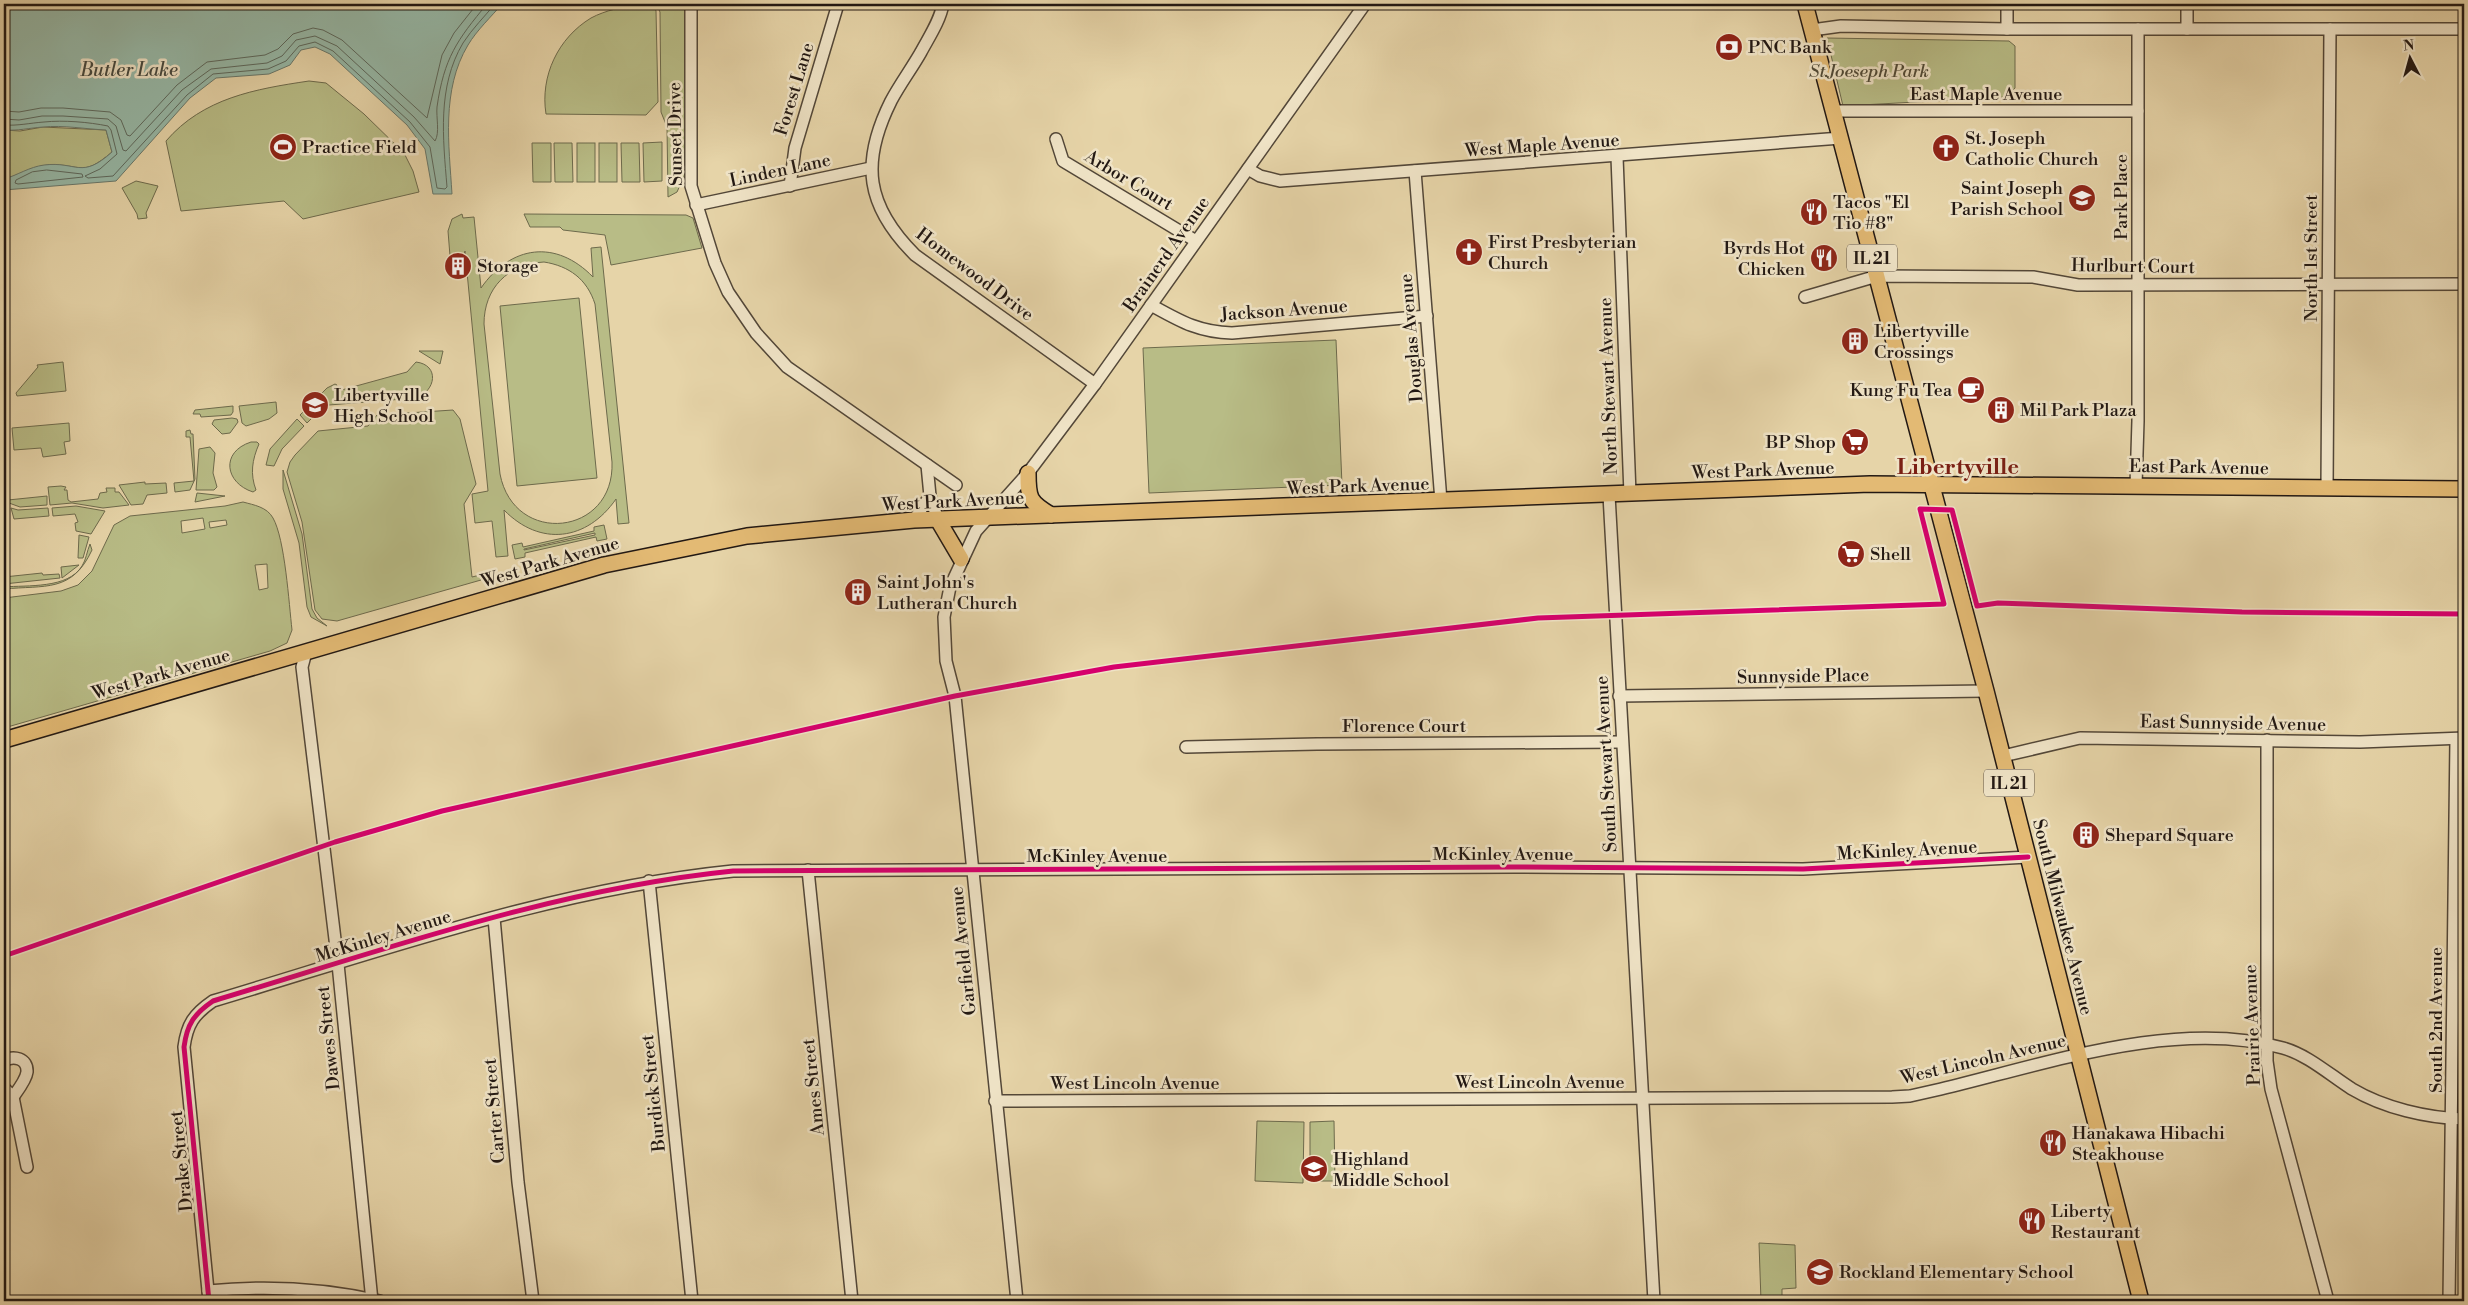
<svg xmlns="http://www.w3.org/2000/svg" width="2468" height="1305" font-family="'Libre Bodoni',serif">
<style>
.green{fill:#b8bc86;stroke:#6d6a4c;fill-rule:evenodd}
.water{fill:#96b8a7;stroke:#68786c}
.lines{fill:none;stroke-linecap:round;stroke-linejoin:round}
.shore{stroke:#5c685d;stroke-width:1}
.minor-casing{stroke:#534738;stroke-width:14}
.major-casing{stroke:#221813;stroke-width:18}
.minor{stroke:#efe3c6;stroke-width:11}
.major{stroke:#e3ba74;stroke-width:15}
.cycleway-casing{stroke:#efe3c6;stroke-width:8}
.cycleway{stroke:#d6006c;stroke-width:5}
.labels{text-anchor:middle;stroke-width:5;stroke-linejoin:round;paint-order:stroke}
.shield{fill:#efe3c6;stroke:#605549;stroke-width:1}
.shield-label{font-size:16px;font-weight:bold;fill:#221813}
.poi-label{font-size:18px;fill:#221813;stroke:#efe3c6;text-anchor:start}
.park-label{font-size:18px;font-style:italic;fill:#4f4936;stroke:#efe3c6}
.street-label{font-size:18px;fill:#221813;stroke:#efe3c6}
.water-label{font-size:19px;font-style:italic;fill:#45483f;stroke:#efe3c6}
.district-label{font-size:22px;font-weight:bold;fill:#7a1f14;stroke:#efe3c6}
</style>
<rect width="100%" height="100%" fill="#e6d4a8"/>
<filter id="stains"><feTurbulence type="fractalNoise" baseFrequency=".004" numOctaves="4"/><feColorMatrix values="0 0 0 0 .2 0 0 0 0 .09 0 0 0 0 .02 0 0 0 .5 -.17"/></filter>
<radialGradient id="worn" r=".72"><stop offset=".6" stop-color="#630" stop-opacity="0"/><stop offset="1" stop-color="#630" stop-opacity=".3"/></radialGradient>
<g class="green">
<path d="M639,4l15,1 2,6 2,91 -12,13 -100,-1c-6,-38 12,-76 45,-96 15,-8 32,-11 48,-14z"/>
<path d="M656,4h29l1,168 -9,20 -9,5 -1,-70 -6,-15 -1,-100z"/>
<path d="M1827,38l182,3 6,5v42l-8,9 -164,9z"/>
<path d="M309,81l17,2 38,31 40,39 9,18 6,21 -116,27 -19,-18 -103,10 -15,-70c37,-43 89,-52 143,-60z"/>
<path d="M43,127l63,3 6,22c-32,27 -30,11 -64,13 -15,1 -30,11 -44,14v-49l16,1z"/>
<path d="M662,142v39l-18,1 -1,-39z"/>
<path d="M532,143h19v39h-18z"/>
<path d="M554,143h18l1,39h-18z"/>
<rect x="577" y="143" width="18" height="39"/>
<rect x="599" y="143" width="18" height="39"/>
<path d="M621,143h18l1,39h-18z"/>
<path d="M136,181l22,5 -12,27 1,5 -9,1 -1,-5 -15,-26z"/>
<path d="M462,214l1,4 11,-1 7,71c30,-43 75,-49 112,-11l-2,-29 10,-1 28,276 -11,1 -2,-25c-29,42 -76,48 -112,11l4,46 -12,1 -4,-36 -17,2 -3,-29 16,-3 -23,-240 -1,3 -14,2 -2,-25 4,-12zM544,262c25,4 43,17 51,42l17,158c3,74 -98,85 -112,12l-16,-150c0,-36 24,-60 60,-62z"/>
<path d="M524,214l162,1 7,3 9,30 -91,17 -6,-30 -42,-5 -3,-3h-30z"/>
<path d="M579,298l18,180 -80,8 -17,-180z"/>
<path d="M1336,340l6,145 -193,8 -6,-145z"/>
<path d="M419,351h24l-3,13z"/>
<path d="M63,362l3,29 -49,5 -1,-3 22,-26 -1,-2z"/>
<path d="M416,362c24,3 20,29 0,36l-87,7 -9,5 -13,13 -7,-8 27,-27 8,-4 2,1 -2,5 3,1 69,-19z"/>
<path d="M276,402l1,11 -8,6 -23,7 -4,-3 -3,-17z"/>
<path d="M233,406v6l-2,3 -30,2 -1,-3h-7l2,-4z"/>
<path d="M453,410l7,9 16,65 -12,20 8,73 8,-2 1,5 -144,41 -15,-2 -7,-9 -13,-88 -15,-50 3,-10 5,-7 23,-24 50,-5 9,-11z"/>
<path d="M232,418l5,1 1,3 -8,11 -8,1 -10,-10 2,-4z"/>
<path d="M297,419l7,7 -22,23 -8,17 -8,-1 4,-16z"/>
<path d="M69,423l1,18 -6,1 2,12 -23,3 -2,-9 -27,2 -2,-22z"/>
<path d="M190,430l1,4h2l2,45 -5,11 -15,2 -1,-9 20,-2 -4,-44h-4v-6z"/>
<path d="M251,442h6l2,2c-7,16 -9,30 -3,46l-3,2c-28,-9 -33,-40 -2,-50z"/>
<path d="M210,447l5,6 -2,20 4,14 -3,3h-18l3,-41z"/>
<path d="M283,470l19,64 10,75 5,9 10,8 -16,-9 -4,-10 -8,-64 -16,-54z"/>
<path d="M145,482v2l21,-1 1,10 -20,2 -4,9 -12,1 -12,-20z"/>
<path d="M61,486l5,1 -2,3h3l1,10 3,2 27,-3 2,-6 7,-1 -1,-4h9v4h4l10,13 -26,3 -31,-5 -22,2 -2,-18z"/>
<path d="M197,493l28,3 -30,6z"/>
<path d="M47,496v9l-27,2 -11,-4 -1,-3z"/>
<path d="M243,502c11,3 24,5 30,16 12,21 16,86 19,112l-5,13 -17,8 -266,77v-130l57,-7 17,-6 14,-14 22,-46 16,-9 95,-10zM203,518l2,11 -23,4 -1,-12zM226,520l1,5 -17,3 -1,-6zM267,564l1,24 -9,2 -4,-25z"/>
<path d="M76,506l29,5 -14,23 -15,-3 -1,-8 3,-1 -3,-8 -22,2 -1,-8z"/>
<path d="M11,508l7,2 30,-2 1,8 -35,3z"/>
<path d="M604,525l3,14 -10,2 -1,-4 -71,16v4l-10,2 -3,-14 10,-2 1,4 71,-16v-4zM595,533v2l-71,15v-1z"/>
<path d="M79,535l10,2 -6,21h-5z"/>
<path d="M90,544l2,6c-20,43 -47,35 -88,39v-2c23,-2 64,2 78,-21 4,-6 5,-15 8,-22z"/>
<path d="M79,565l-17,13 -1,-11z"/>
<path d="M42,573l1,2 16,-1 1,4 -56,6v-7z"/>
<path d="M1257,1121l47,1 -1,61 -48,-2z"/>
<path d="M1334,1121l1,60h-25v-59z"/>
<path d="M1759,1243l36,2 1,43 -14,1v12h-21z"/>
</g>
<path class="water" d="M4,4h498c-11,13 -25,26 -34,41 -27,45 -19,100 -16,149h-19l-8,-45 -18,-24 -77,-71 -15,-7 -14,3 -11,15 -21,9 -53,4 -26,20 -74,83 -112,9v-11c14,-4 25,-12 40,-14 33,-4 37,15 68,-13l-6,-22c-21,-1 -43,-5 -63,-3 -14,1 -25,4 -39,3z"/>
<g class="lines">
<g class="shore">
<path d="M4,111l15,1 22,-4h22l47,4 11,8 6,15 3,1 47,-51 30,-23 58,-7 13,-6 15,-15 20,-6 10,2 19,10 85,78 15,-63 12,-22 23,-29"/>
<path d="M4,119l15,1 23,-4h21l45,3 8,7 7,24 3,1 56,-61 29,-21 56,-6 15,-7 14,-16 19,-4 22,10 77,71 21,24c5,-8 1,-24 2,-34 7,-49 20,-67 50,-103"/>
<path d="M4,125c14,1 26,-2 40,-3 20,-2 44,0 64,4l3,4 6,24 -17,15 -15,7 3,2 25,-2 74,-81 26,-21 55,-5 18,-8 13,-15 16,-4 18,9 77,71 20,25 7,41 8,1 2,-2c-4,-49 -10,-100 16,-144 9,-14 22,-27 32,-39"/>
<path d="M47,170l35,4 1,3 -65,7 -3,-1 1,-3 16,-8z"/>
</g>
<g class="minor-casing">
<g id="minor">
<path d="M691,4v182l24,77 13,29 28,41 31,34 169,118"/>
<path d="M943,4c-3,17 -14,33 -22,48 -9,16 -21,32 -30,49 -31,62 -25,105 24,154l180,129"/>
<path d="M2007,4v25"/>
<path d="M2187,4v25"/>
<path d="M1812,30l29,-4 166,3h457"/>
<path d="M1834,111h304"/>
<path d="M1056,139l7,22 133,80"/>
<path d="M1617,157l13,337"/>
<path d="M1248,169l12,7 20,5 561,-43"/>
<path d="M1415,171l26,330"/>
<path d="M790,186l5,-38 43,-144"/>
<path d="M696,205l175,-37"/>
<path d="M1805,297l72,-21 156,1 45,8 386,-1"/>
<path d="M1151,305c29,16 47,27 81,28l195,-17"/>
<path d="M927,465l3,31 8,24"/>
<path d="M2136,485l2,-64v-392"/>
<path d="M2327,488l3,-459"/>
<path d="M1609,495l45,806"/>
<path d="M914,520l16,-24"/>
<path d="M306,652l-4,15 36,297 34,337"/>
<path d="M1619,696l367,-5"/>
<path d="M2267,740v321l4,28 57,212"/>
<path d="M1186,747l131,-3 304,-2"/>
<path d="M2003,756l77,-18 280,4 104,-4"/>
<path d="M808,870l44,431"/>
<path d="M649,881l43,420"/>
<path d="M494,918l24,264 15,119"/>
<path d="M4,1061c9,-6 24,-3 23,11 -1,8 -9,18 -14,25"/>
<path d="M4,1088l9,9 14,70"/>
<path d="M995,1101l897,-4 18,-1 31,-7c105,-25 235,-71 342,-41 25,7 47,27 69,41 32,19 75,29 112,30"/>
<path d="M208,1291c59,-6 114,-3 172,10"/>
<path d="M209,1301l-25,-254c3,-23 10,-33 29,-46 171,-51 342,-112 520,-130l780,-4 290,2 225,-12"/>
<path d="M1017,1301l-62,-605 -9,-35 -2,-44 6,-30 26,-56 52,-58 67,-89 270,-380"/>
<path d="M2449,1301l7,-562"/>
</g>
</g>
<g class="major-casing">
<g id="major">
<path d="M1805,4l181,687 155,610"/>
<path d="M1028,473c0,25 1,29 23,42"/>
<path d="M938,520l23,39"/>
<path d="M4,740l600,-175 143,-29 167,-16 956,-36 594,5"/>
</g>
</g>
<use href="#minor" class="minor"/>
<use href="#major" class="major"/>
<g class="cycleway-casing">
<g id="cycleway">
<path d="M4,956l331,-114 107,-31 513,-115 159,-29 424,-49 406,-14 -24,-95 32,1 25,96 21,-3 244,9 222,2"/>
<path d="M209,1301l-25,-254c3,-23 10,-33 29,-46 171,-51 342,-112 520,-130l780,-4 290,2 225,-12"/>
</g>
</g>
<use href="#cycleway" class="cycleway"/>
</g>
<defs>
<g id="bank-disc" transform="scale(1.4375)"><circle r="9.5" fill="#8f2418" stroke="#efe3c6"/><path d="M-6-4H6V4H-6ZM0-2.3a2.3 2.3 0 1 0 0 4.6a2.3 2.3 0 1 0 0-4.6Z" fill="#fff"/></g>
<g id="stadium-disc" transform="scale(1.4375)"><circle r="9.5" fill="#8f2418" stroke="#efe3c6"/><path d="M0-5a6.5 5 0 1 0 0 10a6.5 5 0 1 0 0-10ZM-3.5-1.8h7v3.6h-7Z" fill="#fff"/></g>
<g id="church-disc" transform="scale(1.4375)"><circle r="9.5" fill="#8f2418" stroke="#efe3c6"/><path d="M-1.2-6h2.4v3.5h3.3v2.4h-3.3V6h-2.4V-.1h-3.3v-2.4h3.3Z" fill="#fff"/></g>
<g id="school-disc" transform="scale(1.4375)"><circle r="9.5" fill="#8f2418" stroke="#efe3c6"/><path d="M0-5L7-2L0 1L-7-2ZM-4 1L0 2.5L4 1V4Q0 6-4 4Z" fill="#fff"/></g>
<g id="restaurant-disc" transform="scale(1.4375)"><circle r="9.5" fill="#8f2418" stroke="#efe3c6"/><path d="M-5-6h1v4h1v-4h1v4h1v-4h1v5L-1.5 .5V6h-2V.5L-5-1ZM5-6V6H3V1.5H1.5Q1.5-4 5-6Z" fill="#fff"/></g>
<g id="building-disc" transform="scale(1.4375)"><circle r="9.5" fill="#8f2418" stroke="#efe3c6"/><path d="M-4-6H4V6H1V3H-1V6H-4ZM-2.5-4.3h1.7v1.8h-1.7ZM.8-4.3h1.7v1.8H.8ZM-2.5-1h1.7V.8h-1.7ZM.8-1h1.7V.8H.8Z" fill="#fff"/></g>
<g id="cafe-disc" transform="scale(1.4375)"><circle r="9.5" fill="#8f2418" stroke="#efe3c6"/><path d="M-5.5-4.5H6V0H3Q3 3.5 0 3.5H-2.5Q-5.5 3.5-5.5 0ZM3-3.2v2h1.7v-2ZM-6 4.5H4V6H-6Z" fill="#fff"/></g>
<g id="supermarket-disc" transform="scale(1.4375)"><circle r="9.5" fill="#8f2418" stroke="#efe3c6"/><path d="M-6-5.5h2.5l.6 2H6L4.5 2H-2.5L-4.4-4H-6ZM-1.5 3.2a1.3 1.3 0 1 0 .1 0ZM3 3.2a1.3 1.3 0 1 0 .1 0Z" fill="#fff"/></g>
</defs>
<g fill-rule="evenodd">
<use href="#bank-disc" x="1729" y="47"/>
<use href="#stadium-disc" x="283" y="147"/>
<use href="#church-disc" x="1946" y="148"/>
<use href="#school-disc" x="2082" y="198"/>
<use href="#restaurant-disc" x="1814" y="212"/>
<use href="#church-disc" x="1469" y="252"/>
<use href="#restaurant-disc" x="1824" y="258"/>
<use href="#building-disc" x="458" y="266"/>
<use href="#building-disc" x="1855" y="341"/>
<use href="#cafe-disc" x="1971" y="390"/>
<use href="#school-disc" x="315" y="405"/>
<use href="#building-disc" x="2001" y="410"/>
<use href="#supermarket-disc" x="1855" y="442"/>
<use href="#supermarket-disc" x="1851" y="554"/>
<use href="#building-disc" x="858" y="592"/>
<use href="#building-disc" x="2086" y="835"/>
<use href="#restaurant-disc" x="2053" y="1143"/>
<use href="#school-disc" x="1314" y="1169"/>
<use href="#restaurant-disc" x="2032" y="1221"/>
<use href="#school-disc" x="1820" y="1272"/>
</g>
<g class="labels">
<g class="shield">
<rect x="1847" y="244.5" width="50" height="27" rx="4"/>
<rect x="1984" y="769.5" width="50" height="27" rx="4"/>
</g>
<g class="shield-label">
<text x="1872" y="264">IL 21</text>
<text x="2009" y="789">IL 21</text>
</g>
<g class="poi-label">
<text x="1748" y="53">PNC Bank</text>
<text x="1965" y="144">St. Joseph<tspan x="1965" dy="21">Catholic Church</tspan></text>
<text x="302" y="153">Practice Field</text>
<text x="2063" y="194" text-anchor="end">Saint Joseph<tspan x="2063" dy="21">Parish School</tspan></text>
<text x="1833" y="208">Tacos "El<tspan x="1833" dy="21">Tio #8"</tspan></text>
<text x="1488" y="248">First Presbyterian<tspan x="1488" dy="21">Church</tspan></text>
<text x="1805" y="254" text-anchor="end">Byrds Hot<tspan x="1805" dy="21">Chicken</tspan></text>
<text x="477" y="272">Storage</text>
<text x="1874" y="337">Libertyville<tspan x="1874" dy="21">Crossings</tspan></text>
<text x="1952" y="396" text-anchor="end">Kung Fu Tea</text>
<text x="334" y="401">Libertyville<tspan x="334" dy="21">High School</tspan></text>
<text x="2020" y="416">Mil Park Plaza</text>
<text x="1836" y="448" text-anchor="end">BP Shop</text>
<text x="1870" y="560">Shell</text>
<text x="877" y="588">Saint John's<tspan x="877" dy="21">Lutheran Church</tspan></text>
<text x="2105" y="841">Shepard Square</text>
<text x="2072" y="1139">Hanakawa Hibachi<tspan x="2072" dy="21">Steakhouse</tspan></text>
<text x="1333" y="1165">Highland<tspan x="1333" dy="21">Middle School</tspan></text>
<text x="2051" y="1217">Liberty<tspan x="2051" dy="21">Restaurant</tspan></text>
<text x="1839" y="1278">Rockland Elementary School</text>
</g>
<g class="park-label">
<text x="1869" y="77">St.Joeseph Park</text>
</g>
<g class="street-label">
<text transform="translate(794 89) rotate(-73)" y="6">Forest Lane</text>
<text x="1986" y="100">East Maple Avenue</text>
<text transform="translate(675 134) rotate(-91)" y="6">Sunset Drive</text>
<text transform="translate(1542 145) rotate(-4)" y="6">West Maple Avenue</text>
<text transform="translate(780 170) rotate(-12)" y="6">Linden Lane</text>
<text transform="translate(1129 180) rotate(31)" y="6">Arbor Court</text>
<text transform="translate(2121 197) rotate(-90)" y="6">Park Place</text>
<text transform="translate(1166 254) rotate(-55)" y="6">Brainerd Avenue</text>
<text transform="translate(2311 258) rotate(-90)" y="6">North 1st Street</text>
<text transform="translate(2133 266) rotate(1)" y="6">Hurlburt Court</text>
<text transform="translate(975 274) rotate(37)" y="6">Homewood Drive</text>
<text transform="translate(1284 310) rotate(-4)" y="6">Jackson Avenue</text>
<text transform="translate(1411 338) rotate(-95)" y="6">Douglas Avenue</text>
<text transform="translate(1608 386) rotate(-92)" y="6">North Stewart Avenue</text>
<text transform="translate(2199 467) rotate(1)" y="6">East Park Avenue</text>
<text transform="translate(1763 470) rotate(-2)" y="6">West Park Avenue</text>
<text transform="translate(1358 486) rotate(-2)" y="6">West Park Avenue</text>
<text transform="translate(953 501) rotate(-3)" y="6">West Park Avenue</text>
<text transform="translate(550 562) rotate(-16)" y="6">West Park Avenue</text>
<text transform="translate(161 674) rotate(-16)" y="6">West Park Avenue</text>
<text transform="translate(1803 676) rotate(-1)" y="6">Sunnyside Place</text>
<text transform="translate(2233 723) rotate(1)" y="6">East Sunnyside Avenue</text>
<text x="1404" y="732">Florence Court</text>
<text transform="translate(1606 764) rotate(-93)" y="6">South Stewart Avenue</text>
<text transform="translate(1907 850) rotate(-3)" y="6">McKinley Avenue</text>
<text x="1503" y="860">McKinley Avenue</text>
<text x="1097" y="862">McKinley Avenue</text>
<text transform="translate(2063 917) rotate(76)" y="6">South Milwaukee Avenue</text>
<text transform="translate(383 936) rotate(-17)" y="6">McKinley Avenue</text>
<text transform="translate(963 951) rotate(-96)" y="6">Garfield Avenue</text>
<text transform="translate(2436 1020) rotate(-90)" y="6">South 2nd Avenue</text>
<text transform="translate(2252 1025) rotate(-92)" y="6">Prairie Avenue</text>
<text transform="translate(328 1038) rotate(-96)" y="6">Dawes Street</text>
<text transform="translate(1983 1059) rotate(-13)" y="6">West Lincoln Avenue</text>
<text x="1540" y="1088">West Lincoln Avenue</text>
<text x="1135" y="1089">West Lincoln Avenue</text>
<text transform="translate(813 1087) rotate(-96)" y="6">Ames Street</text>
<text transform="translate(653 1093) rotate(-96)" y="6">Burdick Street</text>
<text transform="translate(494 1111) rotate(-95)" y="6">Carter Street</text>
<text transform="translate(181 1161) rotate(-96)" y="6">Drake Street</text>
</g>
<g class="water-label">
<text x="129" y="76">Butler Lake</text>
</g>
<g class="district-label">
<text x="1958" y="474">Libertyville</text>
</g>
</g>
<rect width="2468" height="1305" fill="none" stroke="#e6d4a8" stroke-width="20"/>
<rect x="5" y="5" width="2458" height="1295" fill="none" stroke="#221813" stroke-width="2.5"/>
<rect x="10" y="10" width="2448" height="1285" fill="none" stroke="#221813"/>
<g transform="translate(2410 58) rotate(354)" stroke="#efe3c6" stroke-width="4" paint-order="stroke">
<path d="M0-4L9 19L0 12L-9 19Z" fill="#221813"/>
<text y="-8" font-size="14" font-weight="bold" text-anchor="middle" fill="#221813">N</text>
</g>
<rect width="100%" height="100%" filter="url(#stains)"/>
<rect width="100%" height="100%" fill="url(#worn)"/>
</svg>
